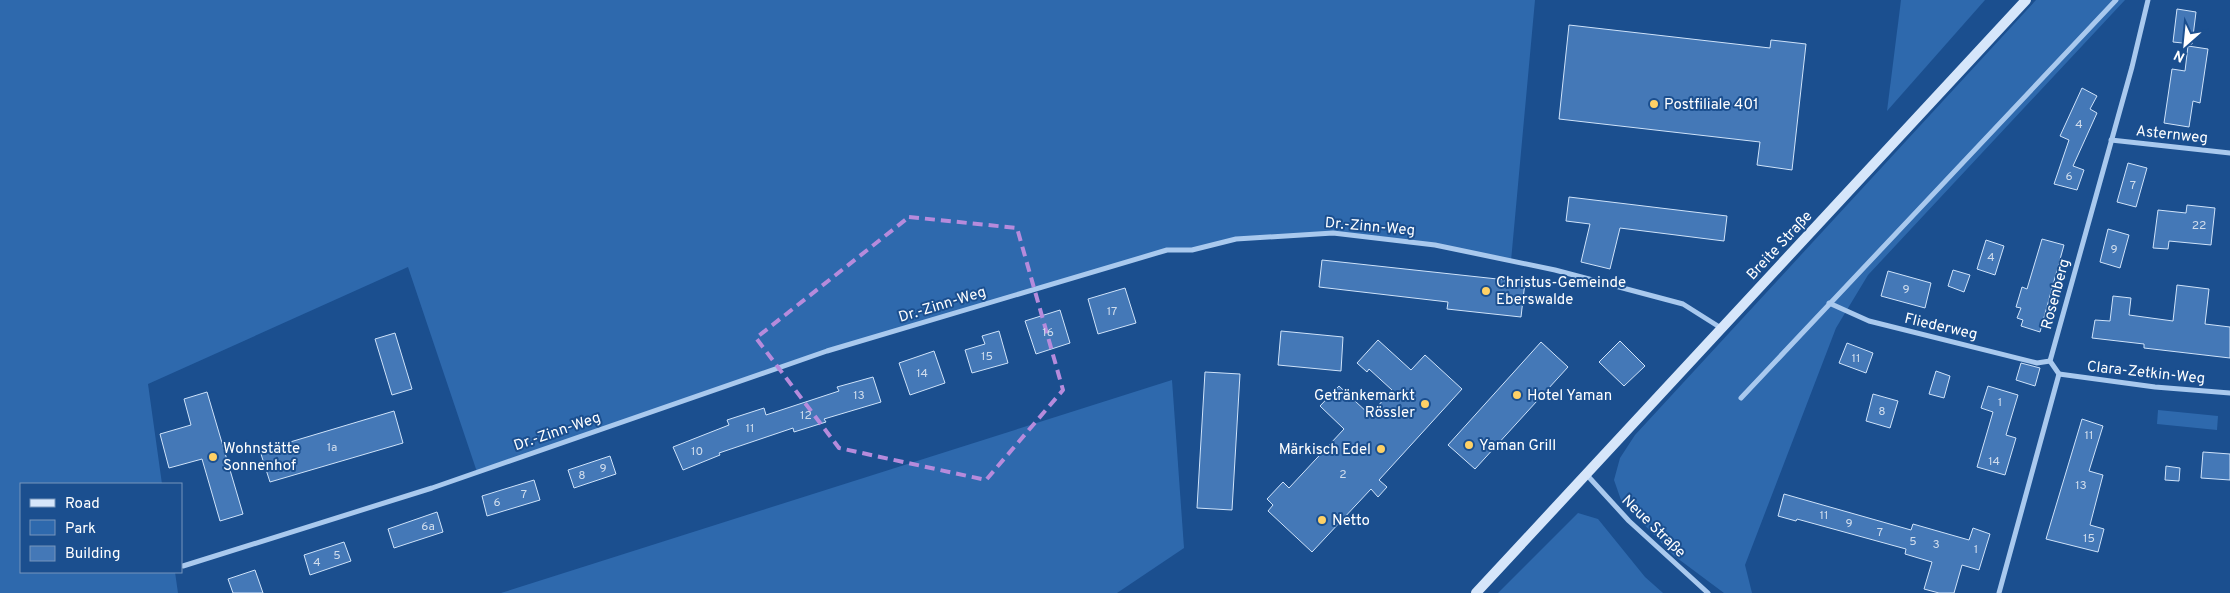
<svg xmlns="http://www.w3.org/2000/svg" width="2230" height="593" font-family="Overpass,sans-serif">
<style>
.green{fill:#2e69ad}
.building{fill:#4478b7;stroke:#cfe3fa}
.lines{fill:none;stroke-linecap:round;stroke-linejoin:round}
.minor{stroke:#a9c9ee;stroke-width:5}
.secondary{stroke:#d6e6fa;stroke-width:10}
.marked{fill:none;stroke:#b68bdc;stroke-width:4;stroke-dasharray:10 6;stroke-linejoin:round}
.poi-dot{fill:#ffd166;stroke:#1b4f8f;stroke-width:2}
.labels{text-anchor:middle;stroke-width:4;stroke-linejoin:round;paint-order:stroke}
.number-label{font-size:12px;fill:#d0dded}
.poi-label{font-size:15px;fill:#fff;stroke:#1b4f8f;text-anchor:start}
.street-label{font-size:15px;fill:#fff;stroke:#1b4f8f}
</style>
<rect width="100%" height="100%" fill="#1b4f8f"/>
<g class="green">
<path d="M0,0h1535l-24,261 -76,-16 -102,-12 -97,6 -44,11h-25l-340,101 -350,121 -69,-205 -260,117 14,100h-141v88h154l3,21h-178z"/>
<path d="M1901,0h84l-98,111z"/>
<path d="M2036,0h89l-257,275 -32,53 -91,237 7,28h-28l-51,-38 -52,-55 -7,-20 6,-22 15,-23z"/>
<path d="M1172,380l12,168 -67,45h-616z"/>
<path d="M2158,410l60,6 -1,14 -60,-6z"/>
<path d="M1578,513l20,6 47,58 18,16h-165z"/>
</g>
<g class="building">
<path d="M2177,9l19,3 -4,32 -19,-2z"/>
<path d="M1569,25l201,23 1,-8 35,4 -14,126 -35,-5 3,-23 -201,-23z"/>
<path d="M2188,46l20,3 -8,54 -7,-2 -4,26 -25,-4 8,-54 13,2z"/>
<path d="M2082,88l15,8 -7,13 7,4 -24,53 11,4 -7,20 -23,-6 15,-44 -9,-4z"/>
<path d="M2128,163l19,5 -11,39 -19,-5z"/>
<path d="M1569,197l158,19 -3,25 -104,-13 -10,41 -29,-7 9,-38 -24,-3z"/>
<path d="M2187,205l28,3 -4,37 -42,-4 -1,8 -15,-1 5,-38 28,3z"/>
<path d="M2108,229l21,6 -9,33 -20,-6z"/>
<path d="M2042,239l22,6 -24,87 -19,-6 2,-6 -6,-2 4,-10 -5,-1 6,-20 5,2z"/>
<path d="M1986,240l18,6 -9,29 -18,-6z"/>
<path d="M1322,260l203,22 -4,35 -74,-8 1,-7 -129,-15z"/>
<path d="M1953,270l17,5 -6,17 -16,-6z"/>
<path d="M1888,271l43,12 -6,25 -44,-12z"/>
<path d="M2177,285l32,4 -4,35 25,3v31l-86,-10v-4l-52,-6 3,-18 15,1 3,-25 18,2 -2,17 44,6z"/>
<path d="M1125,288l11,35 -38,11 -10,-35z"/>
<path d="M1060,310l10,33 -34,11 -11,-33z"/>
<path d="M999,331l9,32 -36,10 -7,-23 20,-6 -3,-8z"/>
<path d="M1281,331l62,6 -2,34 -63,-6z"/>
<path d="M395,333l17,56 -20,6 -17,-56z"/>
<path d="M1378,340l33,30 14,-15 37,34 -83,91 8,7 -9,10 -7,-8 -59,63 -44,-41 5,-6 -6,-6 16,-17 6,6 55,-59 -24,-23 19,-20 31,29 22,-25 -23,-21 -2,3 -10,-9z"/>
<path d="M1620,341l25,25 -21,20 -25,-24z"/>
<path d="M1541,342l27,25 -93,102 -27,-24z"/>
<path d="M1847,343l26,10 -7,20 -27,-10z"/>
<path d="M934,351l11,32 -35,12 -11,-32z"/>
<path d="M2021,363l19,5 -5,18 -19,-6z"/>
<path d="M1936,371l14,5 -6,22 -15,-4z"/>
<path d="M1205,372l35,2 -8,136 -35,-2z"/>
<path d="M873,377l8,25 -57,17 2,3 -32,10 -1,-4 -74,25 1,2 -37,15 -10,-23 56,-22 -2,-5 37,-12 2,7 73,-24 -2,-4z"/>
<path d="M1988,386l30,9 -12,40 10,3 -11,37 -28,-8 16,-55 -12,-4z"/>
<path d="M207,392l36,122 -23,7 -18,-62 -33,9 -9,-34 31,-9 -7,-26z"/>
<path d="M1873,394l25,7 -8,27 -24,-7z"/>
<path d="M394,411l9,32 -133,39 -10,-31z"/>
<path d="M2082,419l21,7 -14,45 14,4 -13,50 14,4 -6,23 -52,-13z"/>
<path d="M2203,452l27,2v26l-29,-2z"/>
<path d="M610,456l6,18 -42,14 -6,-18z"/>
<path d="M2166,466l14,2 -1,13 -14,-1z"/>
<path d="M534,480l6,20 -53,16 -5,-20z"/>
<path d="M1784,494l127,36 2,-6 56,16 4,-12 17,6 -11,36 -17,-5 -8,28h-15l-15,-4 8,-27 -27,-8 1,-5 -109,-30 -1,2 -18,-5z"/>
<path d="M437,512l6,20 -49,16 -6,-19z"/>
<path d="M344,542l7,19 -41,14 -6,-20z"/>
<path d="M255,570l8,23h-30l-5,-14z"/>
</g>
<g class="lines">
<g class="minor">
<path d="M2111,140l119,13"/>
<path d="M1829,303l40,18 168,42 13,-2"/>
<path d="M2059,374l96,13 75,6"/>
<path d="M1741,398l375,-398"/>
<path d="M1586,474l43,47 79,72"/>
<path d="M183,566l249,-78 395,-137 340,-101h25l44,-11 97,-6 102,12 120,25 128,34 38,24"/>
<path d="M1999,593l60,-219 -9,-13 82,-294 16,-67"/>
</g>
<path class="secondary" d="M1476,593l550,-593"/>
</g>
<path class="marked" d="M909,217l108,11 46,162 -77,90 -147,-32 -83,-110z"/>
<g class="poi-dot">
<circle cx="1654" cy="104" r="5"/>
<circle cx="1486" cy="291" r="5"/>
<circle cx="1517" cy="395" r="5"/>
<circle cx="1425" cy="404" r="5"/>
<circle cx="1469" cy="445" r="5"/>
<circle cx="1381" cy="449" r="5"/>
<circle cx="213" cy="457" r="5"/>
<circle cx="1322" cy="520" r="5"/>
</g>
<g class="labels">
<g class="number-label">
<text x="2079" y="128">4</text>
<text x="2069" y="180">6</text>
<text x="2133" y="189">7</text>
<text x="2199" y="229">22</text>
<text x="2114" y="253">9</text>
<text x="1991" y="261">4</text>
<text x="1906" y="293">9</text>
<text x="1112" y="315">17</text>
<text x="1048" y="336">16</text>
<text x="987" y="360">15</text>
<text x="1856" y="362">11</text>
<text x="922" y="377">14</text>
<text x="859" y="399">13</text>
<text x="2000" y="406">1</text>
<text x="1882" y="415">8</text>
<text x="806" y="419">12</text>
<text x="750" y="432">11</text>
<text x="2089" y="439">11</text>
<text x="332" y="451">1a</text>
<text x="697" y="455">10</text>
<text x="1994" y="465">14</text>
<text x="603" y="472">9</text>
<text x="1343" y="478">2</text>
<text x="582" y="479">8</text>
<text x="2081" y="489">13</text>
<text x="524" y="498">7</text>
<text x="497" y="506">6</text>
<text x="1824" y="519">11</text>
<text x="1849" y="527">9</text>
<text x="428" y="530">6a</text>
<text x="1880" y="536">7</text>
<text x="2089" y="542">15</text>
<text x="1913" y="545">5</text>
<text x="1936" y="548">3</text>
<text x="1976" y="553">1</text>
<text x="337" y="559">5</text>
<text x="317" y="566">4</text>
</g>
<g class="poi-label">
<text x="1664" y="109">Postfiliale 401</text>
<text x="1496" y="287">Christus-Gemeinde<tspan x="1496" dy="17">Eberswalde</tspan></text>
<text x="1415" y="400" text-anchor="end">Getränkemarkt<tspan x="1415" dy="17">Rössler</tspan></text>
<text x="1527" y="400">Hotel Yaman</text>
<text x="1479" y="450">Yaman Grill</text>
<text x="223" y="453">Wohnstätte<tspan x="223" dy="17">Sonnenhof</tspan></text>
<text x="1371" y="454" text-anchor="end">Märkisch Edel</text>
<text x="1332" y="525">Netto</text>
</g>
<g class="street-label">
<text transform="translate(2172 134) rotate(6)" y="5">Asternweg</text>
<text transform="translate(1370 226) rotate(5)" y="5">Dr.-Zinn-Weg</text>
<text transform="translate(1779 245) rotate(-47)" y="5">Breite Straße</text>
<text transform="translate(2055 294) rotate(-75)" y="5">Rosenberg</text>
<text transform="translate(942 304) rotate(-17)" y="5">Dr.-Zinn-Weg</text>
<text transform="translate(1941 326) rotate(13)" y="5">Fliederweg</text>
<text transform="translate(2146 372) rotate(6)" y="5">Clara-Zetkin-Weg</text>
<text transform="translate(557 431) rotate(-19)" y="5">Dr.-Zinn-Weg</text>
<text transform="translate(1654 526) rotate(44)" y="5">Neue Straße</text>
</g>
</g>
<rect x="20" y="483" width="162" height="90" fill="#1b4f8f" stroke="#7695bc"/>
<rect x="30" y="499" width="25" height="8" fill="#d6e6fa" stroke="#7695bc"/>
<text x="65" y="508" font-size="15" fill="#ffffff">Road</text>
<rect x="30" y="520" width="25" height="15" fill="#2e69ad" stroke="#7695bc"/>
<text x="65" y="533" font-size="15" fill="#ffffff">Park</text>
<rect x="30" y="546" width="25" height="15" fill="#4478b7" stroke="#7695bc"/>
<text x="65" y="558" font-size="15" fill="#ffffff">Building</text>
<g transform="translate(2185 45) rotate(207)" stroke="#1b4f8f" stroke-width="4" paint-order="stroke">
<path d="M0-4L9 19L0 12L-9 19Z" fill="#ffffff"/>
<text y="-8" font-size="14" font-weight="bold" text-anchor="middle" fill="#ffffff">N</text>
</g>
</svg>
